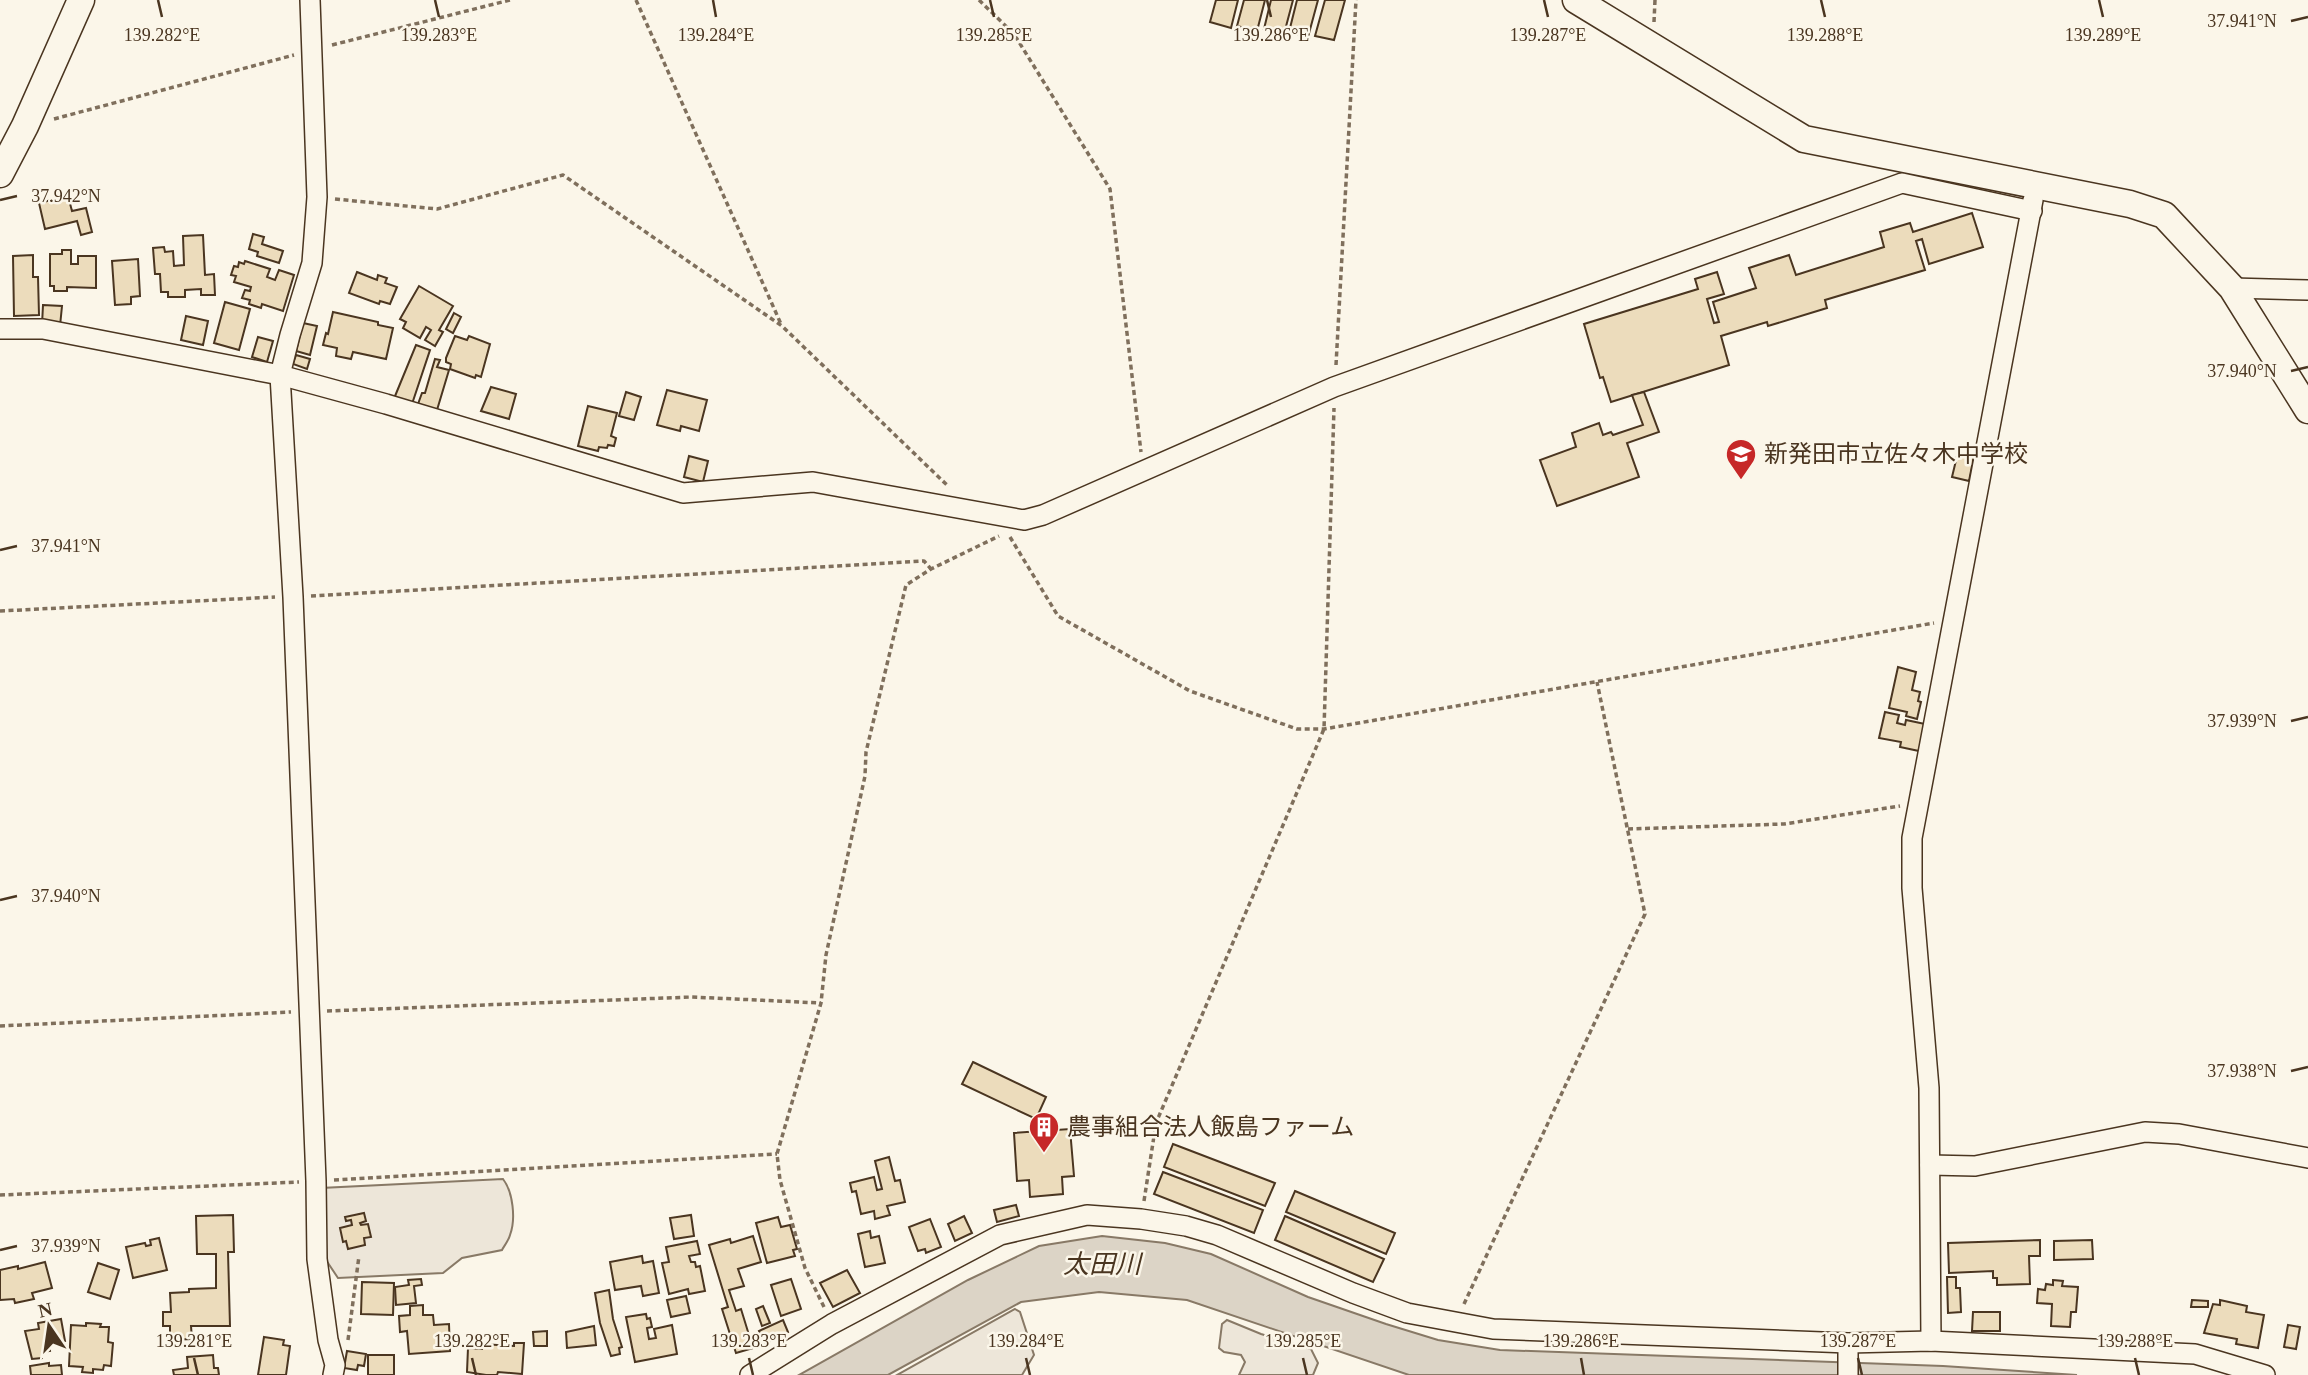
<svg xmlns="http://www.w3.org/2000/svg" width="2308" height="1375" font-family="'Times New Roman','Noto Sans JP',serif">
<style>
.green{fill:#ede6d9;stroke:#887966;stroke-width:2}
.water{fill:#dcd4c6;stroke:#887966;stroke-width:2}
.building{fill:#ecdcbc;stroke:#4a3520;stroke-width:2}
.lines{fill:none;stroke-linecap:round;stroke-linejoin:round}
.street-casing{stroke:#4a3520;stroke-width:22}
.secondary-casing{stroke:#4a3520;stroke-width:29}
.path{stroke:#7f6f5c;stroke-width:3.5;stroke-dasharray:5 3.5;stroke-linecap:butt}
.street{stroke:#fbf6e9;stroke-width:19}
.secondary{stroke:#fbf6e9;stroke-width:26}
.ticks{fill:none;stroke:#4a3520;stroke-width:2.5}
.labels{text-anchor:middle;stroke-width:5;stroke-linejoin:round;paint-order:stroke}
.poi-label{font-size:24px;fill:#4a3520;stroke:#fbf6e9;text-anchor:start}
.water-label{font-size:26px;font-style:italic;fill:#4a3520;stroke:#fbf6e9}
.ticks-label{font-size:18px;text-anchor:middle;fill:#4a3520;stroke:#fbf6e9;stroke-width:5;stroke-linejoin:round;paint-order:stroke}
</style>
<rect width="100%" height="100%" fill="#fbf6e9"/>
<g class="green">
<path d="M503,1179c10,13 13,40 7,56 -1,5 -6,11 -8,15l-40,8 -19,15 -105,5 -12,-18 -5,-72z"/>
<path d="M1015,1309l5,3 14,43 -12,20h-125z"/>
<path d="M1227,1320l34,14 50,15 7,14 -5,12h-74l6,-13 -4,-7 -17,-3 -5,-4 3,-24z"/>
</g>
<path class="water" d="M1102,1236l63,7 46,11 97,43 78,27 52,16 62,10 443,16 134,9h-668l-222,-75 -88,-8 -78,10 -133,73h-89l169,-95 71,-34z"/>
<g class="building">
<path d="M1216,0h22l-7,28 -21,-6z"/>
<path d="M1244,0h21l-8,31 -20,-5z"/>
<path d="M1271,0h22l-9,34 -20,-5z"/>
<path d="M1297,0h21l-10,37 -19,-5z"/>
<path d="M1325,0h20l-11,40 -19,-4z"/>
<path d="M68,196l4,15 14,-3 6,24 -11,3 -4,-14 -32,8 -6,-26z"/>
<path d="M1972,213l11,34 -54,17 -7,-25 -6,2 9,29 -100,30 2,8 -59,18 -1,-4 -46,14 8,29 -118,37 -8,-25 -3,1 -16,-54 114,-35 -3,-10 22,-7 7,22 -17,5 7,24 5,-1 -6,-20 43,-14 -7,-20 40,-13 7,20 88,-28 -4,-15 30,-9 3,9z"/>
<path d="M253,234l11,3 -2,7 21,7 -4,12 -22,-7 1,-4 -9,-3z"/>
<path d="M203,235l2,40 9,-1 1,21h-14v-6l-16,1v7h-17v-5h-7l-1,-18h-5l-2,-26 11,-1 1,5 8,-1 1,15 10,-1 -1,-29z"/>
<path d="M62,250h9v14h7v-8h18v32l-29,-1v4h-13v-5h-4v-32h12z"/>
<path d="M33,255v22h5l1,38 -25,1 -1,-60z"/>
<path d="M138,259l2,37 -9,1v7l-16,1 -3,-44z"/>
<path d="M245,261l25,8 -3,8 8,3 4,-10 15,5 -11,36 -21,-7 -1,4 -12,-4 1,-4 -8,-2 3,-8 5,1 1,-4 -17,-5 2,-6 -5,-1 3,-9 4,1 1,-5 5,2z"/>
<path d="M357,272l20,8 1,-5 9,3 -2,5 12,4 -7,17 -10,-3 -1,3 -30,-11z"/>
<path d="M419,286l34,20 -14,24 4,2 -8,14 -10,-6 6,-10 -5,-3 -6,11 -17,-10 3,-6 -6,-3z"/>
<path d="M225,302l25,7 -11,41 -25,-7z"/>
<path d="M43,305l19,1 -2,20 -18,-1z"/>
<path d="M333,312l45,10v3l15,3 -7,31 -33,-7 -2,7 -15,-3 1,-8 -14,-3 3,-12 2,1z"/>
<path d="M454,313l7,4 -8,16 -7,-4z"/>
<path d="M186,316l22,5 -5,24 -22,-5z"/>
<path d="M303,323l14,3 -7,29 -14,-4z"/>
<path d="M455,336l12,4 2,-4 21,8 -9,33 -5,-2 -1,3 -25,-9 1,-5 -5,-2v-4z"/>
<path d="M258,337l15,4 -6,21 -15,-5z"/>
<path d="M416,345l14,5 -19,57 -18,-6z"/>
<path d="M296,355l14,4 -3,10 -14,-5z"/>
<path d="M435,359l5,1 -3,7 12,3 -12,40 -19,-6 4,-11h3z"/>
<path d="M491,387l25,7 -7,25 -28,-8z"/>
<path d="M667,390l40,10 -8,31 -18,-5 -1,5 -23,-6z"/>
<path d="M626,392l15,5 -7,23 -15,-4z"/>
<path d="M1644,392l15,40 -32,11 12,34 -82,29 -17,-46 36,-13 -4,-14 27,-10 4,12 8,-3 2,3 30,-10 -11,-30z"/>
<path d="M588,406l29,7 -6,23 5,2 -2,8 -6,-1 -1,3 -8,-1 -1,4 -20,-5z"/>
<path d="M1958,452l16,4 -5,25 -17,-4z"/>
<path d="M689,456l19,5 -5,21 -19,-5z"/>
<path d="M1898,667l18,5 -4,18 8,2 -2,9 3,1 -4,17 -11,-3 1,-4 -18,-4z"/>
<path d="M1885,712l14,3 -2,8 8,2 1,-5 19,4 -6,27 -19,-4 1,-5 -22,-4z"/>
<path d="M973,1062l73,35 -10,22 -74,-35z"/>
<path d="M1070,1129l4,47 -12,1 1,17 -33,3 -1,-17 -12,1 -3,-48z"/>
<path d="M1173,1144l102,39 -10,23 -101,-39z"/>
<path d="M889,1157l6,24 5,-1 5,22 -18,4 3,9 -15,4 -1,-8 -13,3 -5,-23 -4,1 -2,-9 24,-6 3,13 5,-1 -7,-28z"/>
<path d="M1163,1172l100,38 -9,23 -100,-39z"/>
<path d="M1295,1191l100,42 -9,21 -100,-42z"/>
<path d="M1016,1205l3,11 -22,6 -3,-12z"/>
<path d="M364,1213l2,8 -6,2 1,2 7,-1 3,13 -7,1 1,7 -17,4 -2,-8 -3,1 -3,-14 12,-3 -1,-5 -5,1 -1,-4z"/>
<path d="M233,1215l1,37h-6l2,74h-39l1,13 -22,1v-14h-7v-14h8l-1,-19 19,-1v-3l27,-1v-34h-19l-1,-38z"/>
<path d="M691,1215l3,21 -20,3 -4,-21z"/>
<path d="M964,1216l8,17 -17,8 -7,-17z"/>
<path d="M1285,1216l99,43 -11,23 -98,-42z"/>
<path d="M778,1217l3,10 9,-2 7,24 -4,1 2,6 -28,7 -11,-40z"/>
<path d="M930,1219l11,28 -15,6 -1,-4 -7,2 -9,-24z"/>
<path d="M870,1231l1,7 8,-2 6,27 -20,4 -7,-33z"/>
<path d="M753,1236l8,26 -23,7 6,17 -15,4 7,21 5,-2 12,39 -17,5 -14,-44 6,-2 -19,-62 21,-6 1,4z"/>
<path d="M159,1238l8,32 -34,8 -7,-31 19,-4 1,3 5,-1 -1,-5z"/>
<path d="M2040,1240v16h-11l1,28 -33,1v-7h-4v-7l-44,2 -1,-30z"/>
<path d="M2092,1240l1,19 -39,1v-19z"/>
<path d="M697,1241l3,13 -11,2 2,6h4l1,5 4,-1 5,25 -16,3 -1,-5 -19,5 -7,-31 7,-1 -3,-15z"/>
<path d="M642,1256l1,7 10,-2 6,32 -16,3 -2,-10 -26,4 -5,-28z"/>
<path d="M45,1262l7,26 -20,5 2,6 -19,4 -1,-4 -14,1v-30l18,-4v3z"/>
<path d="M98,1263l21,7 -9,29 -22,-7z"/>
<path d="M847,1270l13,23 -27,14 -13,-24z"/>
<path d="M1947,1277h9v11h4l1,24 -13,1z"/>
<path d="M421,1279l1,6 -8,1 2,17 -20,2 -1,-18 14,-2 -1,-5z"/>
<path d="M791,1279l10,30 -20,7 -10,-31z"/>
<path d="M2053,1280l10,1 -1,5 16,1 -2,25h-5l-1,15 -19,-1 1,-22 -15,-1 1,-14 7,1 1,-6 7,1z"/>
<path d="M362,1282l32,1 -1,32 -32,-1z"/>
<path d="M609,1290l4,29 9,28 -3,1 1,6 -9,2 -11,-33 -5,-30z"/>
<path d="M686,1296l4,17 -19,4 -4,-17z"/>
<path d="M2192,1300l16,1v6h-17z"/>
<path d="M2220,1300l27,6 -1,6 18,3 -6,33 -22,-4 1,-5 -33,-6 9,-29 7,1z"/>
<path d="M423,1305v10h10l1,10 15,-1 1,27 -41,3 -2,-23 -7,1 -1,-16 11,-1v-9z"/>
<path d="M763,1306l7,17 -8,3 -6,-17z"/>
<path d="M1973,1312h27v19h-28z"/>
<path d="M646,1314l1,5 3,-1 2,9 -5,1 2,11 7,-1 -2,-9 18,-4 5,29 -42,8 -9,-45z"/>
<path d="M61,1319l4,22 -16,3 1,7 -8,1v6l-10,1 -7,-28 14,-2 -1,-6z"/>
<path d="M783,1320l5,12 -23,12 -6,-13z"/>
<path d="M86,1323l15,1 -1,3h9l-1,15 5,1 -2,23 -7,-1 -1,5 -10,-1v4l-11,-1 1,-5 -14,-1 2,-41 15,1z"/>
<path d="M2288,1325l12,2 -4,22 -12,-2z"/>
<path d="M594,1326l2,19 -29,3 -1,-16z"/>
<path d="M547,1331v15h-13l-1,-14z"/>
<path d="M264,1337l20,3 -1,5 7,1 -4,29h-28z"/>
<path d="M514,1343h10l-2,31 -24,-2 -1,3h-11l-19,-3 1,-24 14,1v-5l32,2z"/>
<path d="M347,1351l19,3 -2,12 -6,-1 -1,5 -13,-2z"/>
<path d="M213,1355l1,13h4l1,7h-45l-1,-5 15,-2 -1,-11z"/>
<rect x="368" y="1355" width="26" height="20"/>
<path d="M49,1363v3l12,-1 1,10h-31l-1,-9z"/>
</g>
<g class="lines">
<g class="street-casing">
<g id="street">
<path d="M310,0l7,197 -5,66 -22,72 -10,40 13,222 23,584 1,78 11,81 7,25 -2,10"/>
<path d="M2232,288l76,2"/>
<path d="M0,329h43l237,46 106,29 297,89 130,-11 211,38 19,-5 291,-128 568,-204 130,28"/>
<path d="M1930,1165l45,1 170,-34 34,2 129,24"/>
<path d="M1931,1341l-2,-253 -17,-200v-50l121,-638"/>
<path d="M750,1375l82,-51 168,-89 87,-20 54,4 45,7 31,9 136,58 54,20 86,16 355,14 83,-2 264,13 70,21"/>
<path d="M1848,1375v-32"/>
</g>
</g>
<g class="secondary-casing">
<g id="secondary">
<path d="M1576,0l228,139 326,65 34,11 68,73 76,122"/>
<path d="M0,174l25,-48 56,-126"/>
</g>
</g>
<g class="path">
<path d="M636,0l145,324"/>
<path d="M979,0l35,34 96,155 31,263"/>
<path d="M1654,22l1,-22"/>
<path d="M332,45l178,-45"/>
<path d="M54,119l240,-64"/>
<path d="M335,199l102,10 126,-34 219,151 167,161"/>
<path d="M1336,365l20,-365"/>
<path d="M1010,537l48,79 132,75 107,38h27l610,-106"/>
<path d="M311,596l613,-35 7,8"/>
<path d="M0,611l275,-14"/>
<path d="M1628,829l156,-5 116,-18"/>
<path d="M327,1011l365,-14 129,6"/>
<path d="M0,1026l291,-14"/>
<path d="M334,1180l443,-26"/>
<path d="M0,1195l299,-13"/>
<path d="M1144,1201l12,-78 168,-394 10,-321"/>
<path d="M1464,1304l181,-390 -48,-232"/>
<path d="M824,1307l-19,-39 -25,-88 -3,-26 44,-151 5,-48 39,-179 1,-24 40,-167 25,-16 68,-33"/>
<path d="M348,1340l11,-84"/>
</g>
<use href="#street" class="street"/>
<use href="#secondary" class="secondary"/>
</g>
<path class="ticks" d="M158,0l4,17M435,0l4,17M713,0l3,17M990,0l4,17M1267,0l4,17M1544,0l4,17M1821,0l4,17M2099,0l4,17M2291,21l17,-4M0,200l17,-4M2291,371l17,-4M0,550l17,-4M2291,721l17,-4M0,900l17,-4M2291,1071l17,-4M0,1250l17,-4M194,1358l4,17M472,1358l4,17M749,1358l4,17M1026,1358l4,17M1303,1358l4,17M1581,1358l3,17M1858,1358l4,17M2135,1358l4,17"/>
<defs>
<g id="school-pin" transform="scale(1.575)"><path d="M0 17L-7.5 6A9.5 9.5 0 1 1 7.5 6Z" fill="#c62828" stroke="#fbf6e9"/><path d="M0-5L7-2L0 1L-7-2ZM-4 1L0 2.5L4 1V4Q0 6-4 4Z" fill="#fff"/></g>
<g id="building-pin" transform="scale(1.575)"><path d="M0 17L-7.5 6A9.5 9.5 0 1 1 7.5 6Z" fill="#c62828" stroke="#fbf6e9"/><path d="M-4-6H4V6H1V3H-1V6H-4ZM-2.5-4.3h1.7v1.8h-1.7ZM.8-4.3h1.7v1.8H.8ZM-2.5-1h1.7V.8h-1.7ZM.8-1h1.7V.8H.8Z" fill="#fff"/></g>
</defs>
<g fill-rule="evenodd">
<use href="#school-pin" x="1741" y="454"/>
<use href="#building-pin" x="1044" y="1127"/>
</g>
<g class="labels">
<g class="poi-label">
<text x="1764" y="462">新発田市立佐々木中学校</text>
<text x="1067" y="1135">農事組合法人飯島ファーム</text>
</g>
<g class="water-label">
<text x="1102" y="1273">太田川</text>
</g>
</g>
<g class="ticks-label">
<text x="2242" y="27">37.941°N</text>
<text x="162" y="41">139.282°E</text>
<text x="439" y="41">139.283°E</text>
<text x="716" y="41">139.284°E</text>
<text x="994" y="41">139.285°E</text>
<text x="1271" y="41">139.286°E</text>
<text x="1548" y="41">139.287°E</text>
<text x="1825" y="41">139.288°E</text>
<text x="2103" y="41">139.289°E</text>
<text x="66" y="202">37.942°N</text>
<text x="2242" y="377">37.940°N</text>
<text x="66" y="552">37.941°N</text>
<text x="2242" y="727">37.939°N</text>
<text x="66" y="902">37.940°N</text>
<text x="2242" y="1077">37.938°N</text>
<text x="66" y="1252">37.939°N</text>
<text x="194" y="1347">139.281°E</text>
<text x="472" y="1347">139.282°E</text>
<text x="749" y="1347">139.283°E</text>
<text x="1026" y="1347">139.284°E</text>
<text x="1303" y="1347">139.285°E</text>
<text x="1581" y="1347">139.286°E</text>
<text x="1858" y="1347">139.287°E</text>
<text x="2135" y="1347">139.288°E</text>
</g>
<g transform="translate(49 1326) rotate(347)" stroke="#fbf6e9" stroke-width="5" paint-order="stroke">
<path d="M0-5L12 26L0 18L-12 26Z" fill="#4a3520"/>
<text y="-10" font-size="19" font-weight="bold" text-anchor="middle" fill="#4a3520">N</text>
</g>
</svg>
